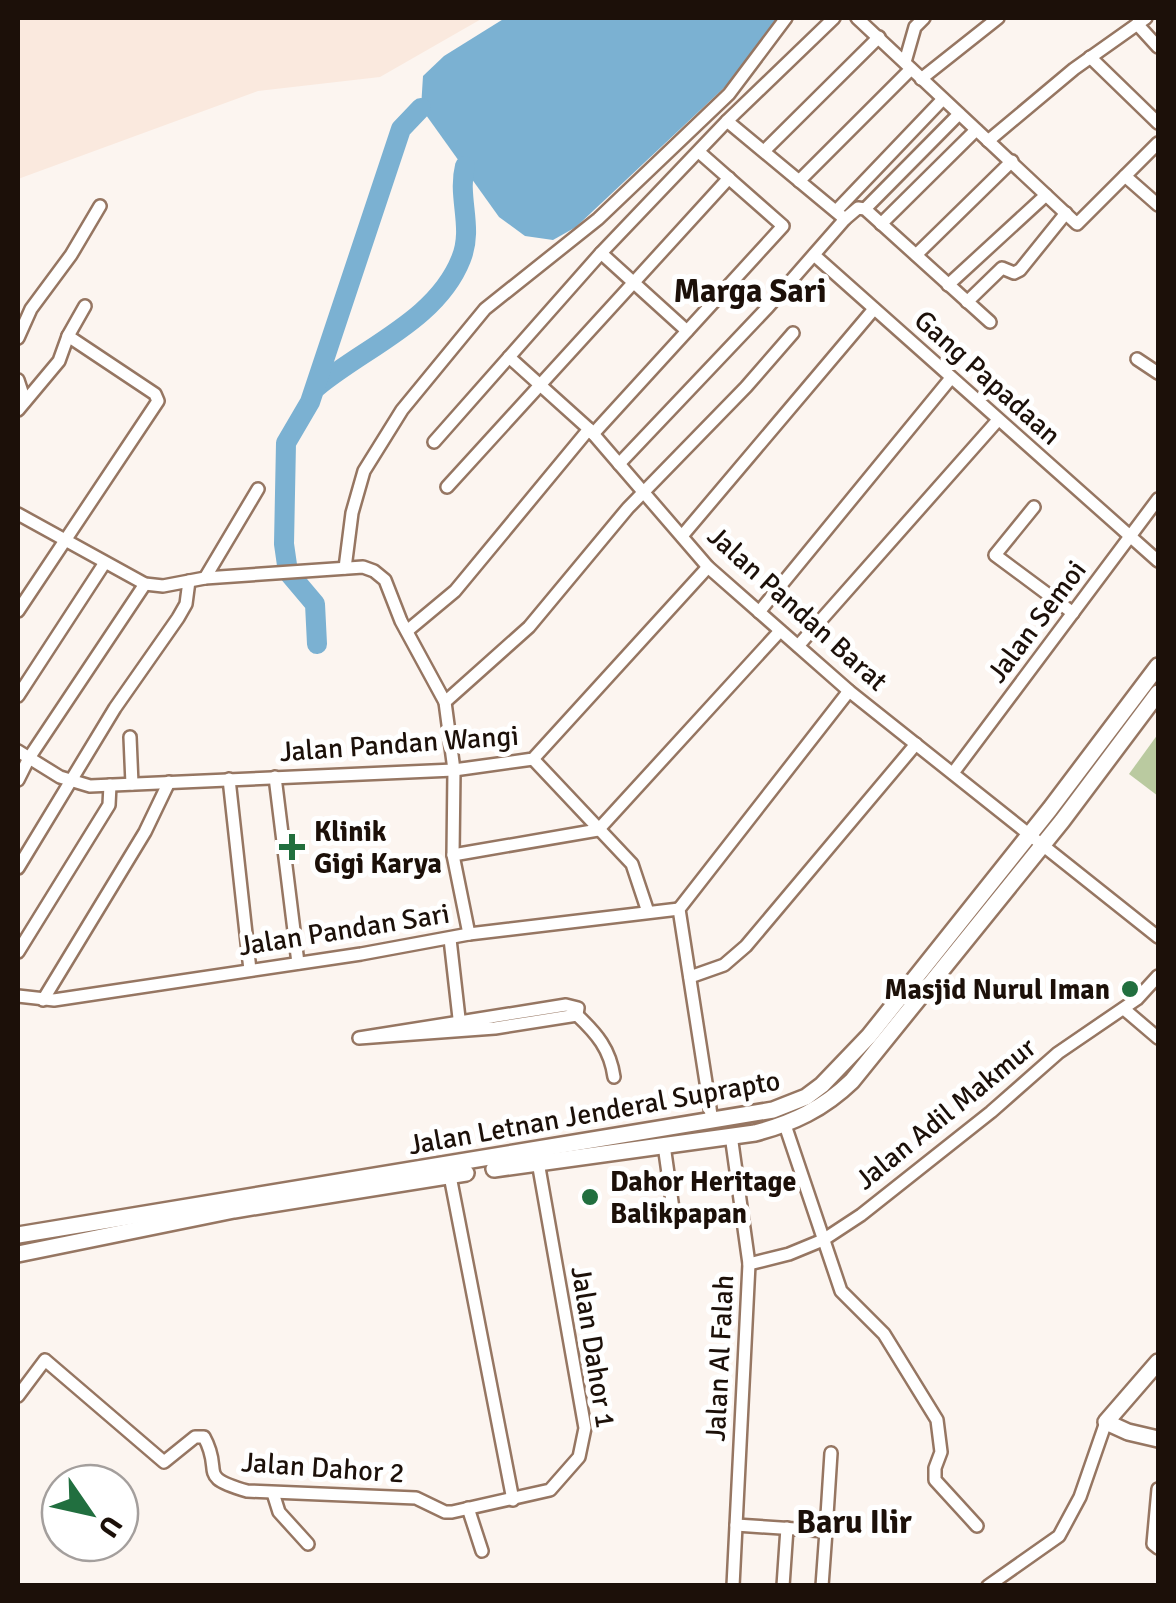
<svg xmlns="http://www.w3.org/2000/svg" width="1176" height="1603" font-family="Signika,sans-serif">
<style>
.built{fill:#fae9de}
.green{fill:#bacaa0}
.water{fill:#7bb1d2}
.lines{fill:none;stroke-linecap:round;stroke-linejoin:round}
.river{stroke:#7bb1d2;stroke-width:20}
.street-casing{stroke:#967662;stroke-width:16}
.secondary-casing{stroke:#967662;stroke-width:20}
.street{stroke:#fff;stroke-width:11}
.secondary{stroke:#fff;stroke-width:15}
.poi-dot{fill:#216f3f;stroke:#fff;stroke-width:4}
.labels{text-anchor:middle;stroke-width:10;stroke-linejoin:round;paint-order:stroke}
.street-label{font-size:28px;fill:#1c1009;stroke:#fff}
.poi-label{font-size:28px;font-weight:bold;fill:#1c1009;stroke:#fff;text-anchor:start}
.quarter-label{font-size:32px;font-weight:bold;fill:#1c1009;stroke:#fff}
</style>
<rect width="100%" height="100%" fill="#fcf5f0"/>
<path class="built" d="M18,18h465l-103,59 -122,14 -240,88z"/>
<path class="green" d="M1158,734v62l-29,-22z"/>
<path class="water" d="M505,18h274l-53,68 -150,141 -23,13 -28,-4 -26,-19 -78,-109 2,-32 21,-20z"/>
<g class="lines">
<g class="river">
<path d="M317,387c48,-40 120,-67 144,-128 13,-32 -4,-61 4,-93"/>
<path d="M317,644l-2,-40 -27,-32 -4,-28 2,-101 24,-41 91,-273 20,-21"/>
</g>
<g class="street-casing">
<g id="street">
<path d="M857,18l220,206 81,-81"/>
<path d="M1137,24l21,23"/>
<path d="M1090,57l68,66"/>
<path d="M905,62l10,-35 9,-9"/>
<path d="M921,79l77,-61"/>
<path d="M988,141l86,-72 72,-51"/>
<path d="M764,151l115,-114"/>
<path d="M1125,176l33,29"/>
<path d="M799,181l112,-112"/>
<path d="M865,209l94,-95"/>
<path d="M836,211l107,-112"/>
<path d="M845,219l13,-11 7,1 125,113"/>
<path d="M881,224l95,-94"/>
<path d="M601,253l86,78"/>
<path d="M814,255l344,306"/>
<path d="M916,255l96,-94"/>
<path d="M948,285l98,-90"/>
<path d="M967,302l35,-34 12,5 6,-3 46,-57"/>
<path d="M18,338l13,-29 40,-54 29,-49"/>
<path d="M509,357l80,72 119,138 141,124 309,246"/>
<path d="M1137,359l21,14"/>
<path d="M18,380l7,21"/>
<path d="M18,410l41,-49 9,-25 17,-30"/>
<path d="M593,434l190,-208 -84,-74"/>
<path d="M434,442l167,-189 126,-132"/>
<path d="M619,464l149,-157 77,-88 -118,-98 107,-103"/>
<path d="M447,487l282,-309"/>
<path d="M1034,507l-39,48 78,58"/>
<path d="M18,514l127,70 18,2 42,-8 158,-11 11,4 11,9 16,41 44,81 9,68 -1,85 16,79"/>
<path d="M682,536l192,-227"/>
<path d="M345,568l7,-55 12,-42 38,-61 83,-101 113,-90 131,-125 57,-76"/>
<path d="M205,578l53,-89"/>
<path d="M18,611l140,-210 -3,-7 -87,-58"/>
<path d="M759,612l192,-234"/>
<path d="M407,631l48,-40 134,-162"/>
<path d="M798,646l200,-226"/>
<path d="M18,696l86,-132"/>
<path d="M445,702l84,-75 99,-119 118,-121 47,-54"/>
<path d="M130,737l2,47"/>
<path d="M18,751l42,26 30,9 364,-16 79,-11 175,-192"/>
<path d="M533,759l99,105 16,48"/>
<path d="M953,773l205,-274"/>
<path d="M275,777l23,186"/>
<path d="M229,779l21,191"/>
<path d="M18,780l11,-22 116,-174"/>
<path d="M453,855l145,-25 182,-199"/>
<path d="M18,868l97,-160 63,-90 8,-14 3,-23"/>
<path d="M450,939l10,88"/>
<path d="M18,952l91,-147 1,-20"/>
<path d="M690,977l34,-12 22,-19 170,-202"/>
<path d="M18,996l36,4 307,-46 108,-20 210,-25"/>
<path d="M43,1000l102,-168 24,-50"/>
<path d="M566,1005l12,3 -1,7 -82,13 -136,10z"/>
<path d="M1124,1009l34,29"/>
<path d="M577,1015c20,19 33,34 37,62"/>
<path d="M712,1121l-33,-212 170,-218"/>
<path d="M785,1125l56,166 43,43 53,86 4,32 -6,16v12l42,46"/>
<path d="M731,1135l18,129 -16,322"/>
<path d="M664,1145l10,71"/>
<path d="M450,1176l63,324"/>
<path d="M749,1264l40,-10 34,-14 38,-25 130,-103 67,-59 79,-54 21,-23"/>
<path d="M18,1396l27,-36 119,102 31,-25h9c20,36 -9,39 43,54l169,7 29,14h7l98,-22 29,-33 6,-29 -47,-266"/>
<path d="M1158,1489l-5,55 5,4"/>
<path d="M273,1493l6,19 29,32"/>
<path d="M468,1508l14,43"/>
<path d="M736,1525l90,6 -4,55"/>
<path d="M826,1531l5,-78"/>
<path d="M783,1586l4,-58"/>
<path d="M988,1586l71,-50 21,-39 26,-75"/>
</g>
</g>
<g class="secondary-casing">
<g id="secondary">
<path d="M494,1169l261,-36c38,-10 68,-24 97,-52l210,-260 96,-128"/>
<path d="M18,1235l755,-125 33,-13 16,-12 47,-49 181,-227 108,-143"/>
<path d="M18,1254l216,-44 232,-37"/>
<path d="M1158,1362l-52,60 22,10 30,7"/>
</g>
</g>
<use href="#street" class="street"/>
<use href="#secondary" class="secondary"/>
</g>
<g class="poi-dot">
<path d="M287 832h10v10h10v10h-10v10h-10v-10h-10v-10h10z"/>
<circle cx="1130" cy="989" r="10"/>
<circle cx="590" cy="1197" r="10"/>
</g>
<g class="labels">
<g class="street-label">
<text transform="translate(988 377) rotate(42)" y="10">Gang Papadaan</text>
<text transform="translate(798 608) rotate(42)" y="10">Jalan Pandan Barat</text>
<text transform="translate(1036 621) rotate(-53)" y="10">Jalan Semoi</text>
<text transform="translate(399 743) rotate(-4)" y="10">Jalan Pandan Wangi</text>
<text transform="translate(344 929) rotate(-9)" y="10">Jalan Pandan Sari</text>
<text transform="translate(594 1112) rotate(-10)" y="10">Jalan Letnan Jenderal Suprapto</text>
<text transform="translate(945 1113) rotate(-39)" y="10">Jalan Adil Makmur</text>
<text transform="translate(594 1347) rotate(81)" y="10">Jalan Dahor 1</text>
<text transform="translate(719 1358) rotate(-87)" y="10">Jalan Al Falah</text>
<text transform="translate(323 1467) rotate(4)" y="10">Jalan Dahor 2</text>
</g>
<g class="poi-label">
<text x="314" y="841">Klinik<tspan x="314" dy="32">Gigi Karya</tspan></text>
<text x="1110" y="999" text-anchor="end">Masjid Nurul Iman</text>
<text x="610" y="1191">Dahor Heritage<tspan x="610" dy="32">Balikpapan</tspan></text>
</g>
<g class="quarter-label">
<text x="750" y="302">Marga Sari</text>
<text x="854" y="1533">Baru Ilir</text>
</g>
</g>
<rect width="1176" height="1603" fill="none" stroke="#1c1009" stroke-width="40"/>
<g transform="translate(90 1513) rotate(124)"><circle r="48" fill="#ffffff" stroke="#a49f9d" stroke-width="2.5"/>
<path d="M0-8L18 38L0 25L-18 38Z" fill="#216f3f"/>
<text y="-15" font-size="28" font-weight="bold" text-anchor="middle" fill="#1c1009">U</text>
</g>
</svg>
